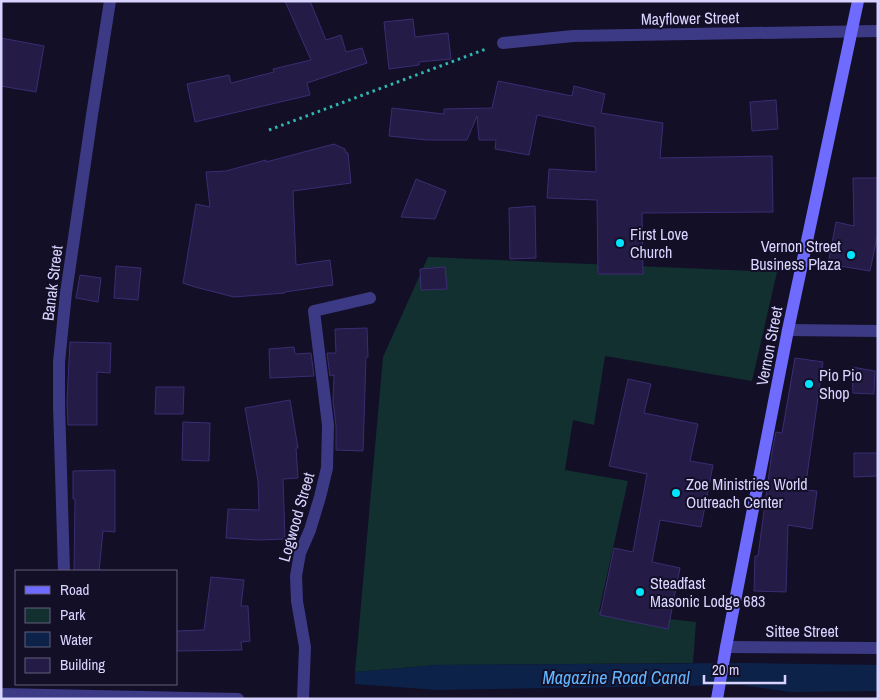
<svg xmlns="http://www.w3.org/2000/svg" width="879" height="700" font-family="'Archivo Narrow',sans-serif">
<style>
.green{fill:#12302f}
.water{fill:#0c2248}
.building{fill:#241b47;stroke:#3b2d73}
.lines{fill:none;stroke-linecap:round;stroke-linejoin:round}
.path{stroke:#2fb8b0;stroke-width:3;stroke-dasharray:2.5 4;stroke-linecap:butt}
.lane{stroke:#3d3a85;stroke-width:12}
.street{stroke:#3d3a85;stroke-width:12}
.secondary{stroke:#6f6bff;stroke-width:12}
.poi-dot{fill:#00e5ff;stroke:#130f26;stroke-width:2}
.labels{text-anchor:middle;stroke-width:4;stroke-linejoin:round;paint-order:stroke}
.street-label{font-size:16px;fill:#d9d4ff;stroke:#130f26}
.poi-label{font-size:16px;fill:#d9d4ff;stroke:#130f26;text-anchor:start}
.water-label{font-size:18px;font-style:italic;fill:#62b6ff;stroke:#130f26}
</style>
<rect width="100%" height="100%" fill="#130f26"/>
<path class="green" d="M428,257l349,15 -25,109 -147,-25 -11,69 -21,-5 -8,50 63,11 -29,130 97,11 -3,41 -255,2 -83,7 28,-315z"/>
<path class="water" d="M745,663l133,2v26l-87,1 -51,-7 -302,5 -83,-6v-12l83,-7z"/>
<g class="building">
<path d="M285,1h25l16,39 15,-5 5,17 16,-4 5,15 -60,20 3,12 -115,27 -8,-38 42,-9 2,8 43,-11 -1,-3 38,-9z"/>
<path d="M413,19l2,18 33,-4 3,26 -32,3v3l-30,4 -5,-47z"/>
<path d="M1,38l43,8 -8,46 -35,-6z"/>
<path d="M498,81l74,15 2,-10 31,8 -4,19 62,10 -3,35 112,-2 1,56 -131,1 1,61h-45l-1,-74 -50,-2 2,-29 47,3 -1,-45 -58,-12 -8,40 -34,-6 1,-9h-17l-2,-24 -10,24h-40l-38,-4 3,-28 52,6v-5l48,-1z"/>
<path d="M776,100l2,29 -26,2 -2,-29z"/>
<path d="M334,144l11,5 1,4h2l3,30 -58,8 3,74 34,-5 3,25 -48,7v1l-51,4 -39,-10 -12,-4 13,-79 14,3 -4,-35 20,-1 40,-11v2z"/>
<path d="M853,178h25v55l-8,38 -42,-7 8,-42 18,4z"/>
<path d="M416,179l30,12 -11,28 -34,-2z"/>
<path d="M535,206l1,52 -26,1 -1,-51z"/>
<path d="M116,266l25,2 -3,32 -24,-2z"/>
<path d="M445,267l2,22 -26,1 -1,-21z"/>
<path d="M80,275l21,3 -3,24 -22,-4z"/>
<path d="M367,328l1,29h-2l-3,94 -27,-1v-25l-3,-24 1,-26 -4,1 -3,-23h9l-1,-24z"/>
<path d="M70,342l41,1 -1,30 -13,-1v53h-29l-1,-24z"/>
<path d="M294,347l1,7 16,-1 3,23 -44,2 -1,-29z"/>
<path d="M795,358l28,4 -18,128 12,1 -5,38 -24,-4 -2,67 -32,-1 1,-35h3l14,-104 4,-20 6,1z"/>
<path d="M852,367l23,4 -1,23 -21,-1z"/>
<path d="M628,379l23,5 -7,29 54,11 -8,37 23,4 -12,62 -41,-7 -8,42 28,6 -12,61 -68,-14 14,-67 19,4 14,-78 -38,-8z"/>
<path d="M156,387h28l-1,27h-28z"/>
<path d="M290,400l8,48h-2l2,30 -15,1 2,60 -27,1 -32,-2 2,-29 31,1 -1,-29 -13,-73z"/>
<path d="M183,422l27,1 -1,38 -27,-1z"/>
<path d="M854,453h24v23l-24,1z"/>
<path d="M115,470v62l-12,-1 -4,40h-25l1,-72h-2v-28z"/>
<path d="M211,577l33,3 -3,26h7l2,35 -9,1 1,8 -66,1v-20l28,-1z"/>
</g>
<g class="lines">
<path class="path" d="M269,130l217,-81"/>
<path class="lane" d="M303,699l2,-52 -8,-46 -1,-25 4,-23 10,-23 10,-33 7,-29 1,-43 -14,-114 56,-13"/>
<g class="street">
<path d="M503,43l70,-7 305,-5"/>
<path d="M788,330l90,1"/>
<path d="M64,571l-5,-166v-43l7,-69 26,-178 18,-114"/>
<path d="M726,647l152,1"/>
<path d="M1,694l237,5"/>
</g>
<path class="secondary" d="M717,699l9,-52 62,-317 70,-329"/>
</g>
<g class="poi-dot">
<circle cx="620" cy="243" r="5"/>
<circle cx="851" cy="255" r="5"/>
<circle cx="809" cy="384" r="5"/>
<circle cx="676" cy="493" r="5"/>
<circle cx="640" cy="592" r="5"/>
</g>
<g class="labels">
<g class="street-label">
<text transform="translate(690 18) rotate(-1)" y="6">Mayflower Street</text>
<text transform="translate(52 283) rotate(-83)" y="6">Banak Street</text>
<text transform="translate(769 346) rotate(-79)" y="6">Vernon Street</text>
<text transform="translate(296 517) rotate(-74)" y="6">Logwood Street</text>
<text x="802" y="637">Sittee Street</text>
</g>
<g class="poi-label">
<text x="630" y="240">First Love<tspan x="630" dy="18">Church</tspan></text>
<text x="841" y="252" text-anchor="end">Vernon Street<tspan x="841" dy="18">Business Plaza</tspan></text>
<text x="819" y="381">Pio Pio<tspan x="819" dy="18">Shop</tspan></text>
<text x="686" y="490">Zoe Ministries World<tspan x="686" dy="18">Outreach Center</tspan></text>
<text x="650" y="589">Steadfast<tspan x="650" dy="18">Masonic Lodge 683</tspan></text>
</g>
<g class="water-label">
<text x="616" y="684">Magazine Road Canal</text>
</g>
</g>
<rect width="879" height="700" fill="none" stroke="#d9d4ff" stroke-width="5"/>
<rect x="15" y="570" width="162" height="115" fill="#130f26" stroke="#625e7d"/>
<rect x="25" y="586" width="25" height="8" fill="#6f6bff" stroke="#625e7d"/>
<text x="60" y="595" font-size="15" fill="#d9d4ff">Road</text>
<rect x="25" y="608" width="25" height="15" fill="#12302f" stroke="#625e7d"/>
<text x="60" y="620" font-size="15" fill="#d9d4ff">Park</text>
<rect x="25" y="632" width="25" height="15" fill="#0c2248" stroke="#625e7d"/>
<text x="60" y="645" font-size="15" fill="#d9d4ff">Water</text>
<rect x="25" y="658" width="25" height="15" fill="#241b47" stroke="#625e7d"/>
<text x="60" y="670" font-size="15" fill="#d9d4ff">Building</text>
<path d="M704 675v8h81v-8" fill="none" stroke="#d9d4ff" stroke-width="2.5"/>
<text x="712" y="675" font-size="15" fill="#d9d4ff" stroke="#130f26" stroke-width="4" paint-order="stroke">20 m</text>
</svg>
